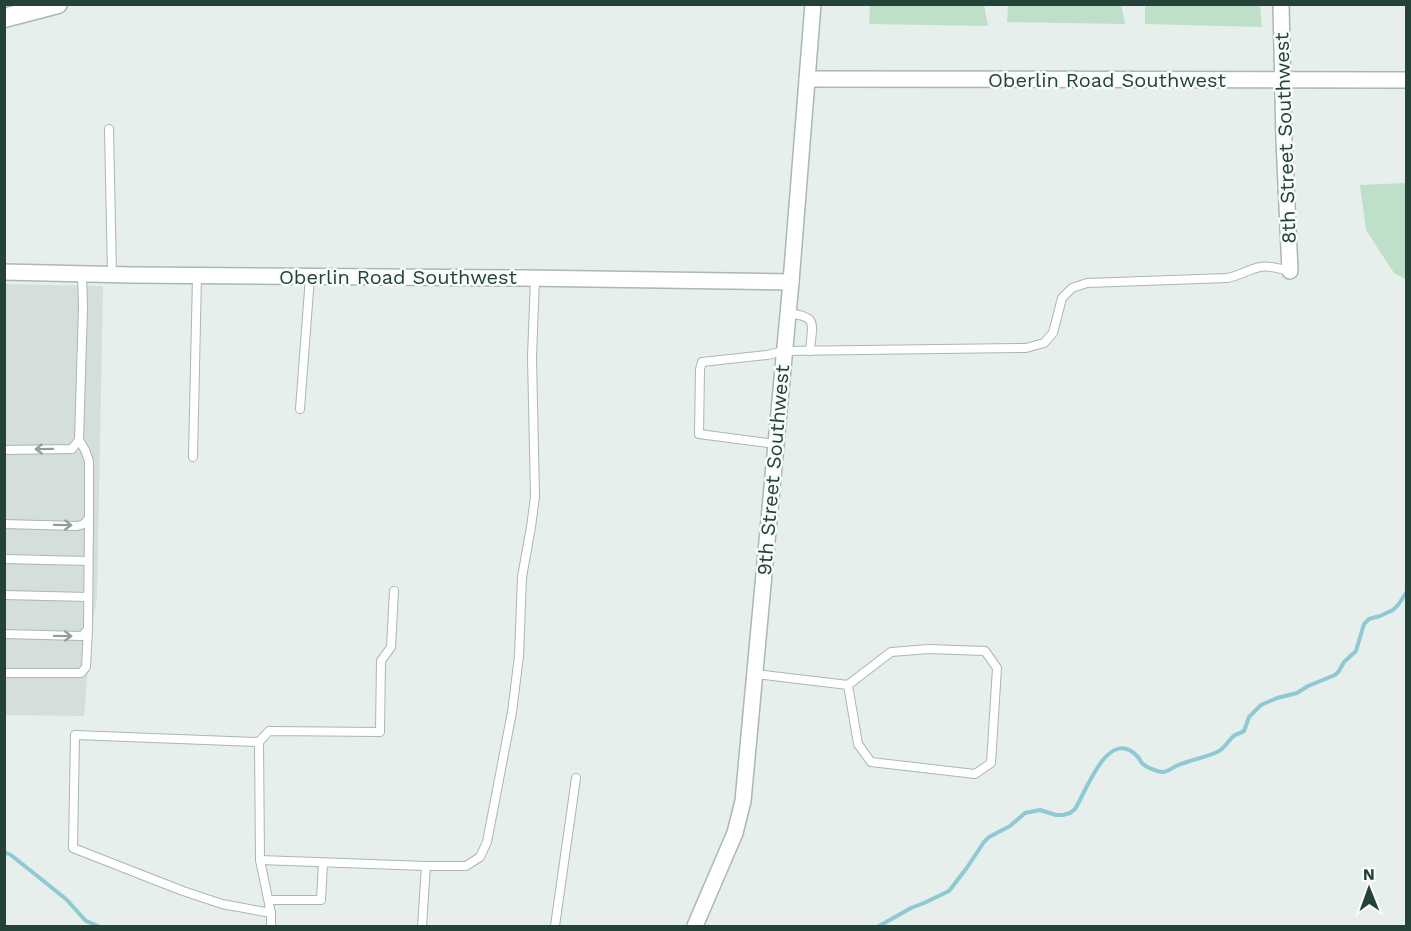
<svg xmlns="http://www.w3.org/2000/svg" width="1411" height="931" font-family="'Work Sans',sans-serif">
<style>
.built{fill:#d4dfda}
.green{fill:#bfe0c8}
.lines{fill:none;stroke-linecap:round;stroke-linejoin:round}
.stream{stroke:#8ec9d4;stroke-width:4}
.service-casing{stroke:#a8b8b2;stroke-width:10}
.minor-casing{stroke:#a8b8b2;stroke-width:18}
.secondary-casing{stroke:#a4bbb3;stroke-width:21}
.service{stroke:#fff;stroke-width:8}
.minor{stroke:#fff;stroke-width:15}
.secondary{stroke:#fff;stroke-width:18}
.oneway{stroke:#92a09c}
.labels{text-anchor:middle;stroke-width:5;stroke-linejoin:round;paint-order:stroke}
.street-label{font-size:20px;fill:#24423a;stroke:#f7fbf9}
</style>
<rect width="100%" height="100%" fill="#e6efeb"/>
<path class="built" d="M5,284l98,2 -6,312 -6,35 -7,83 -79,-1z"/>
<g class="green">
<path d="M984,4l4,22 -119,-2 1,-19z"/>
<path d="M1121,4l4,20 -118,-2 1,-17z"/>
<path d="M1260,5l2,22 -117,-3v-19z"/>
<path d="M1406,183v96l-12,-6 -28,-43 -6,-45z"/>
</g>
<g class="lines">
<g class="stream">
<path d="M4,852l7,3 55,44 20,22 12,5"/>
<path d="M879,926l32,-18 13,-5 25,-12 17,-22 18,-27 5,-5 21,-11 15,-13 15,-3 16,5h7l7,-2 5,-4c11,-17 33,-83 62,-53 4,4 2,4 6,8 3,3 15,8 20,8 5,0 9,-4 13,-6 13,-6 30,-8 43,-15 7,-4 10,-12 16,-16 3,-1 6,-2 9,-4l5,-14 12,-12 16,-7 20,-5 11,-7 27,-11 4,-4 5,-9 12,-11 8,-27 5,-5 11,-3 13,-6 5,-5 8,-12"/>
</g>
<g class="service-casing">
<g id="service">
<path d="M109,129l3,146"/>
<path d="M788,313c31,4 24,10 22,38"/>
<path d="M300,409l10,-132"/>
<path d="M776,444l-77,-10 1,-65 2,-7 65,-7 17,-4 242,-3 18,-5 9,-10 9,-35 10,-10 15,-5 140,-5c12,-2 22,-9 33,-11 10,-2 20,2 30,4"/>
<path d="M4,450l68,-1 7,-9 4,-133 -1,-33"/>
<path d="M193,457l4,-181"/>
<path d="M4,524l73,2 7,-2 5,-6v-57l-4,-11 -6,-10"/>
<path d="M4,559l84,2"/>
<path d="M4,595l84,2"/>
<path d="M4,634l78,2 6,-7 1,-111"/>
<path d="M4,673h77l5,-6 2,-37"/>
<path d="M755,674l93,11 43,-33 38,-3 56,2 12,17 -6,95 -16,11 -104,-12 -13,-18 -10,-59"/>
<path d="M259,742l1,118"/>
<path d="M426,866h40l14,-9 7,-15 25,-130 7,-56 3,-79 9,-50 4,-30 -3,-140 3,-79"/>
<path d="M269,900h52l2,-37"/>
<path d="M271,913l-49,-9 -39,-13 -110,-43 2,-113 184,7 10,-11 111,1 1,-71 10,-14 3,-56"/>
<path d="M271,926v-13l-11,-53 166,6 -4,60"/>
<path d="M555,926l21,-148"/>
</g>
</g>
<g class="minor-casing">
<g id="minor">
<path d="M1281,4l3,136 6,131"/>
<path d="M807,79l599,1"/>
<path d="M4,272l128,3 392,3 267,4"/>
<path d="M695,926l40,-93 8,-32 48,-519 22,-278"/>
</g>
</g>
<g class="secondary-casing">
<path id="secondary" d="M4,18l54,-14"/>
</g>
<use href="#service" class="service"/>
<use href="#minor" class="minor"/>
<use href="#secondary" class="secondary"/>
</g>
<defs><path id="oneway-shaft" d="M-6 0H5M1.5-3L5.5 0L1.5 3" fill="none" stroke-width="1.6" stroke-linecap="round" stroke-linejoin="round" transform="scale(1.5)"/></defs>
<g class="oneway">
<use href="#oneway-shaft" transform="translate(44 449) rotate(179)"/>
<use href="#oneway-shaft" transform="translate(63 525) rotate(1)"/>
<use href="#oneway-shaft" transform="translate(63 636) rotate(1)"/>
</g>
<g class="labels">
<g class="street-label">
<text x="1107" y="87">Oberlin Road Southwest</text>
<text transform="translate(1285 138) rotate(-92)" y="7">8th Street Southwest</text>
<text x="398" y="284">Oberlin Road Southwest</text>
<text transform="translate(773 470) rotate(-85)" y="7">9th Street Southwest</text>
</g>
</g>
<rect width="1411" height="931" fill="none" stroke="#24423a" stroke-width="12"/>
<g transform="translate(1369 889) rotate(359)" stroke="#f7fbf9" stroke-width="4.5" paint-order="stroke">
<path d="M0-4.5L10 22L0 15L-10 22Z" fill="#24423a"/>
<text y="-9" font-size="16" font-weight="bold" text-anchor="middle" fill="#24423a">N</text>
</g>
</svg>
